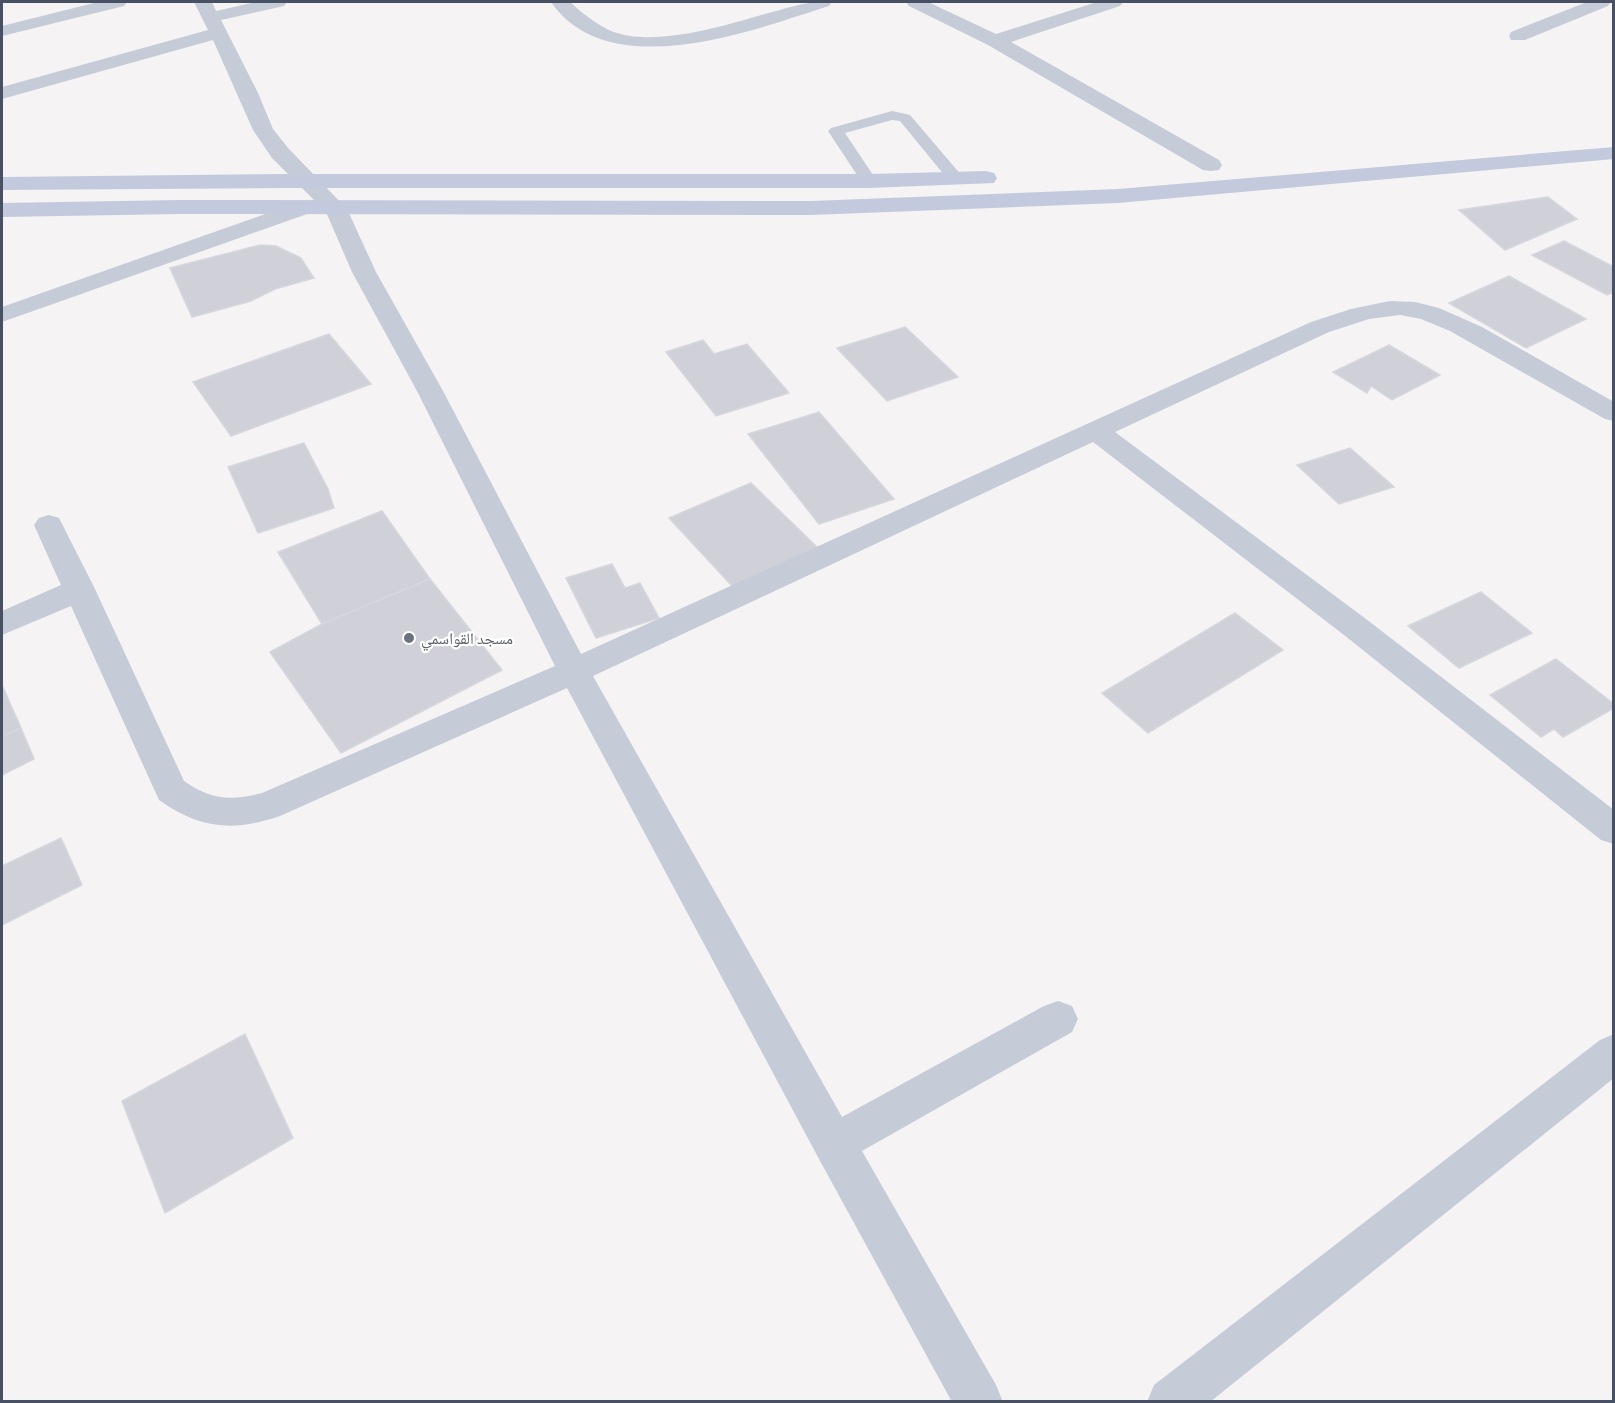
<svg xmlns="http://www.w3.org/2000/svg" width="1615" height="1403" font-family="Barlow,'Noto Naskh Arabic',sans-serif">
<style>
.building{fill:#cfd0d8;stroke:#d6d7de;stroke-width:1.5}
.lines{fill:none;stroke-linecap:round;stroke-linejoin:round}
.service{fill:#c6cbd8;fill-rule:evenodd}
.minor{fill:#c6cbd8;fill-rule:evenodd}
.secondary{fill:#c4cadd;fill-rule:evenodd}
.worship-dot{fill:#6b7280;stroke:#fff;stroke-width:2}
.labels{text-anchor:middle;stroke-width:4.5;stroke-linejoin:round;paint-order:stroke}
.worship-label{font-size:16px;fill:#5b616d;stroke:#fff;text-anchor:start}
</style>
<rect width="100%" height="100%" fill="#f5f3f3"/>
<g class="building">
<path d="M1548,197l29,22 -72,31 -46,-40z"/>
<path d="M1564,241l50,26v25l-7,3 -75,-40z"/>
<path d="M260,245l16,1 25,12 13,20 -39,11 -24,12 -59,16 -22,-49z"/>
<path d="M1509,276l77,43 -60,29 -77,-45z"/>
<path d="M905,327l53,50 -71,24 -50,-53z"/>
<path d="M329,334l42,50 -140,52 -38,-54z"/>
<path d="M703,340l11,14 33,-10 42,49 -73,23 -50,-64z"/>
<path d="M1389,345l51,30 -48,25 -21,-14 -4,7 -34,-21z"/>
<path d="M819,412l37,43 38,44 -75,25 -71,-90z"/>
<path d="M304,443l24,46 6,19 -76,25 -30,-66z"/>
<path d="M1350,448l44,39 -55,17 -42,-39z"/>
<path d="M751,483l67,65 -84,40 -65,-70z"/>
<path d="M382,511l48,68 -108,45 -44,-72z"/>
<path d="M612,564l13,24 15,-5 19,35 -63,20 -30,-60z"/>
<path d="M430,579l72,91 -161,83 -71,-101 52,-28z"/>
<path d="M1481,592l51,41 -73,35 -51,-42z"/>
<path d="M1235,613l48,37 -135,83 -46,-40z"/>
<path d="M1556,659l58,45v4l-51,29 -9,-8 -13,8 -51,-42z"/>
<path d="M2,685l19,43 -19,8z"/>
<path d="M21,728l13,31 -32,16v-39z"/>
<path d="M61,838l21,47 -80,40v-59z"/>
<path d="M245,1034l48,104 -128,75 -43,-112z"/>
</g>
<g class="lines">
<path class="service" d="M892,111l18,4 52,61 2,3 -2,3h-12l-50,-61 -8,-1 -47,13 32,48 -8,5 -6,-2 -35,-53 3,-3z"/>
<g class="minor">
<path d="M98,2h29l-3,4 -122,30v-10z"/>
<path d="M194,2h18l4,9 40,-9h31l-3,4 -63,14 37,73 15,36 15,19 59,61 29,63 67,119 138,263 730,-332 40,-13 39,-8 25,1 24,6 43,19 132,75v19l-9,-2 -155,-88 -29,-12 -21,-4 -31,4 -40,13 -214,100 251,187 248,191v34l-13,-4 -257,-205 -251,-193 -500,234 249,441 202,-111 14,-5 14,5 6,13 -6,13 -210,119 134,234 7,17h-51l-133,-243 -252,-471 -287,128c-47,16 -80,13 -121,-16l-88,-194 -69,29v-24l59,-26 -27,-60 5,-7 10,-3 10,3 36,71 89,192c28,19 45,20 78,12l293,-127 -138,-275 -65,-119 -26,-60 -54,-54 -19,-28 -40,-90 -211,59v-12l206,-57z"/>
<path d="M551,2h19c12,11 26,22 41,29 43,17 112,-5 154,-17 23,-6 43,-14 67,-12l-3,4c-76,24 -220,80 -278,-4z"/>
<path d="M906,2h22l68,32 101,-32h26l-3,4 -109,36 208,118 3,5 -3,5 -8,1 -8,-1 -215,-125 -79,-39z"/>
<path d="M1587,2h24l-3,4 -83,34h-14l-2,-4 2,-4z"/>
<path d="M302,201l8,2 3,5 -3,5 -308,109v-15z"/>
<path d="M1614,1034v44l-404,324h-63l7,-17 446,-345z"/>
</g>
<g class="secondary">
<path d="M1614,147v12l-496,44 -307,12 -632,-1 -177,3v-14l177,-3 632,1 307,-12z"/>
<path d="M986,171l8,2 3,5 -3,5 -125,5h-580l-287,2v-13l287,-3h580z"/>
</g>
</g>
<circle class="worship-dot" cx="409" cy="638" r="6"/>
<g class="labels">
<g class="worship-label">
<text x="421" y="644">مسجد القواسمي</text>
</g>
</g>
<rect width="1615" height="1403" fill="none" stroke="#485063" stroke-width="6"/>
</svg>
